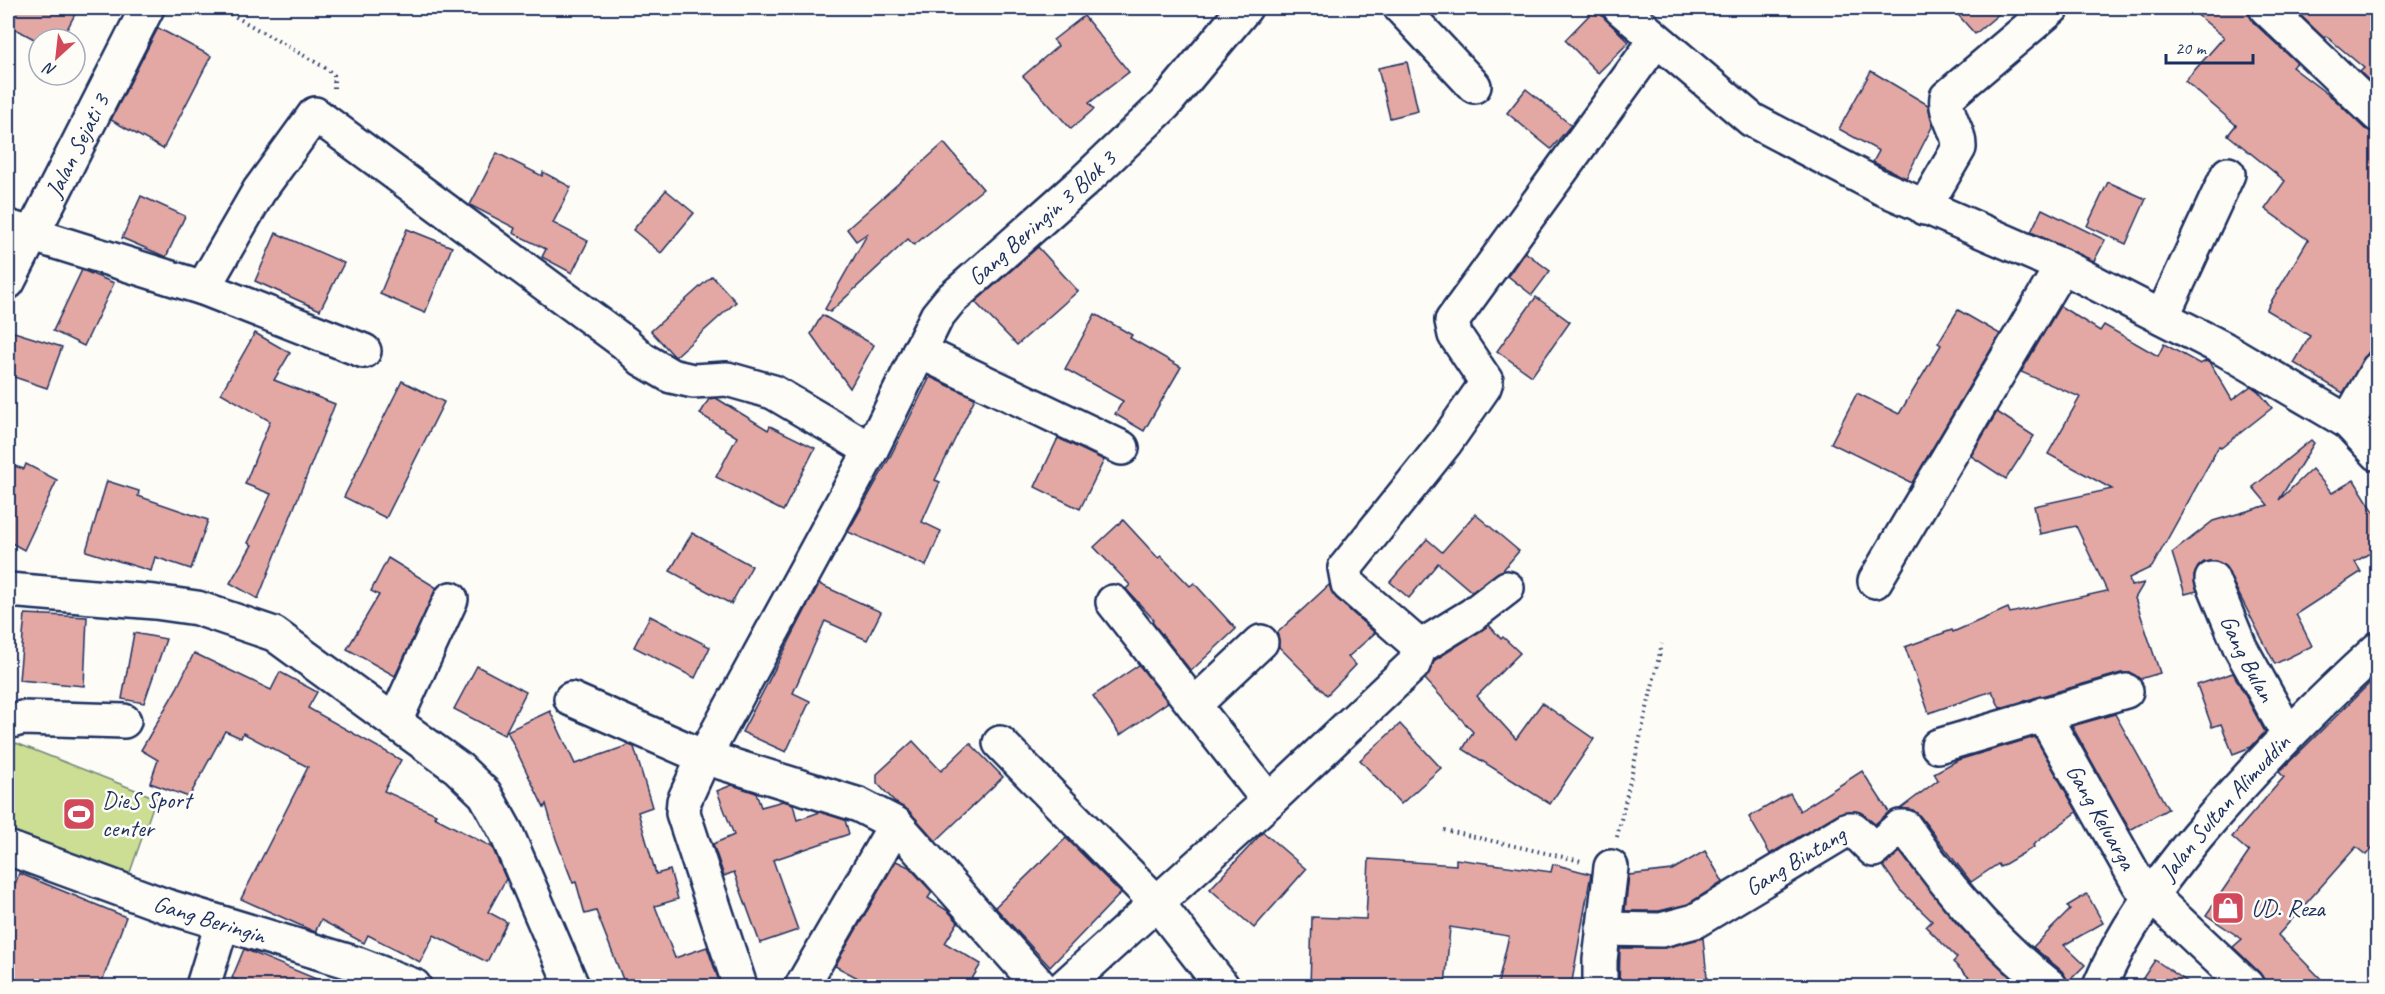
<svg xmlns="http://www.w3.org/2000/svg" width="2385" height="994" font-family="Caveat,sans-serif">
<style>
.green{fill:#cbde93;stroke:#738678;stroke-width:1.5}
.building{fill:#e3a8a4;stroke:#1b2f5e;stroke-width:1.5}
.lines{fill:none;stroke-linecap:round;stroke-linejoin:round}
.minor-casing{stroke:#1b2f5e;stroke-width:38}
.major-casing{stroke:#1b2f5e;stroke-width:38}
.path{stroke:#1b2f5e;stroke-width:4;stroke-dasharray:1.5 4.5;stroke-linecap:butt}
.minor{stroke:#fdfcf7;stroke-width:33}
.major{stroke:#fdfcf7;stroke-width:33}
.labels{text-anchor:middle;stroke-width:5;stroke-linejoin:round;paint-order:stroke}
.street-label{font-size:24px;fill:#1b2f5e;stroke:#fdfcf7}
.poi-label{font-size:24px;fill:#1b2f5e;stroke:#fdfcf7;text-anchor:start}
</style>
<rect width="100%" height="100%" fill="#fdfcf7"/>
<filter id="ink" filterUnits="userSpaceOnUse"><feTurbulence type="fractalNoise" baseFrequency=".0167" numOctaves="2"/><feDisplacementMap in="SourceGraphic" scale="12" xChannelSelector="R" yChannelSelector="G"/><feConvolveMatrix kernelMatrix="1 2 1 2 8 2 1 2 1" color-interpolation-filters="sRGB"/></filter>
<g filter="url(#ink)">
<path class="green" d="M16,743l140,55 -27,77 -121,-45v-64z"/>
<g class="building">
<path d="M8,8h55l12,6 -13,25h-28l-26,-14z"/>
<path d="M1952,8h54l-31,26z"/>
<path d="M2189,8h59l5,14 44,41 -5,4 42,32 31,30 13,4v204l-35,56 -49,-30 16,-27 -44,-26 42,-70 -43,-31 20,-28 -57,-46 8,-10 -51,-44 39,-44z"/>
<path d="M2293,8h73l12,9v72l-18,-17 4,-4 -38,-32 -2,2z"/>
<path d="M1595,9l34,33 -31,31 -33,-33z"/>
<path d="M1084,16l45,56 -40,31 5,6 -23,20 -48,-53 35,-30 -5,-6z"/>
<path d="M158,28l53,28 -48,93 -52,-29z"/>
<path d="M1407,62l11,49 -28,7 -12,-50z"/>
<path d="M1871,71l57,34 5,20 -27,53 -33,-16 6,-11 -40,-22z"/>
<path d="M1526,89l45,36 -20,24 -44,-36z"/>
<path d="M944,143l39,46 -69,56 -6,-6 -78,73 -5,-3 43,-76 -12,8 -9,-12z"/>
<path d="M497,153l45,23 1,-4 28,15 -18,36 35,18 -16,32 -30,-16 4,-8 -33,-16 2,-5 -45,-23z"/>
<path d="M2108,182l38,17 -20,45 -39,-18z"/>
<path d="M666,190l28,23 -33,40 -28,-23z"/>
<path d="M141,196l44,20 -19,41 -44,-19z"/>
<path d="M2042,209l63,31 -11,21 -63,-29z"/>
<path d="M407,229l45,18 -27,66 -45,-19z"/>
<path d="M276,233l68,30 -24,47 -65,-29z"/>
<path d="M1038,247l40,44 -61,54 -42,-43z"/>
<path d="M1525,252l25,19 -18,24 -24,-19z"/>
<path d="M82,270l32,13 -30,63 -31,-15z"/>
<path d="M712,276l24,26 -61,55 -24,-26z"/>
<path d="M1536,297l34,25 -38,54 -35,-25z"/>
<path d="M2060,306l40,25 4,-6 54,31 6,-12 36,20 6,-3 5,3 21,36 19,-14 8,6 13,16 -51,40 -2,-2 -67,121 -23,11 2,8 13,-3 -9,15 25,75 -20,6 -9,-6h-10l-121,35 -8,-17 -63,22 -24,-66 47,-17 1,2 55,-24 2,5 97,-22 -31,-65 -36,8 -6,-28 78,-17 -64,-35 32,-57 -59,-25z"/>
<path d="M1958,310l42,24 -88,149 -81,-40 26,-50 42,21 42,-69 -3,-2z"/>
<path d="M1095,314l37,21 -2,3 51,29 -37,64 -29,-17 8,-13 -58,-32z"/>
<path d="M822,315l52,30 -24,43 -39,-54z"/>
<path d="M14,332l48,15 -15,41 -39,-13v-27z"/>
<path d="M255,333l35,20 -16,27 61,24 -77,195 -28,-16 22,-38 -4,-2 23,-49 -26,-10 25,-63 -49,-28z"/>
<path d="M930,377l45,21 -40,82 5,2 -18,40 19,9 -15,35 -78,-34 41,-73z"/>
<path d="M402,381l42,21 -58,116 -42,-21z"/>
<path d="M716,398l52,32 2,-4 45,22 -32,63 -67,-34 21,-40 -37,-23 9,-15z"/>
<path d="M1997,412l37,24 -28,43 -35,-23z"/>
<path d="M1058,438l46,22 -24,49 -45,-22z"/>
<path d="M2311,440l3,3 -35,57 33,-31 20,24 22,-13 24,38v30l-23,14 6,10 -65,42 16,32 -37,18 -51,-99 -9,-4 -11,1 -6,5 -4,9 3,15 -12,3 -13,-41 41,-32 55,-16 -15,-18z"/>
<path d="M8,464l16,5 2,-5 31,16 -33,70 -16,-9z"/>
<path d="M107,481l32,10 -1,5 70,24 -17,49 -36,-12 -4,14 -65,-20z"/>
<path d="M1475,514l44,37 -16,19 -31,22 -34,-29 -29,35 -19,-16 37,-43 15,13z"/>
<path d="M1123,520l35,38 3,-2 29,30 4,-3 42,46 -45,42 -39,-49 2,-2 -28,-31 4,-4 -36,-38z"/>
<path d="M692,533l60,33 -21,38 -61,-33z"/>
<path d="M388,558l49,30 -42,88 -48,-27 32,-54 -8,-4z"/>
<path d="M819,584l62,28 -14,28 -42,-19 -32,72 17,8 -24,51 -44,-20z"/>
<path d="M1329,585l7,13 39,35 -27,24 8,8 -29,30 -48,-48 -2,-14z"/>
<path d="M25,614l62,3 -3,69 -65,-6z"/>
<path d="M650,616l60,31 -15,31 -61,-31z"/>
<path d="M1489,625l12,14 2,-2 17,16 -43,43 39,43 26,-36 52,36 -44,65 -87,-55 10,-17 -48,-53 10,-19z"/>
<path d="M134,633l32,6 -22,64 -22,-4z"/>
<path d="M194,653l77,37 9,-18 37,20 -9,16 93,52 -17,31 52,23 -2,3 58,30 14,32 -18,33 19,10 -20,40 -53,-27 -14,27 -52,-27 -4,8 -43,-23 -6,12 -74,-33 67,-132 -65,-34 -2,5 -16,-7 -36,66 -39,-14 8,-23 -17,-10 36,-62z"/>
<path d="M1139,665l29,37 -48,33 -27,-39z"/>
<path d="M477,666l49,26 -22,43 -50,-26z"/>
<path d="M2233,673l32,59 -14,15 -18,7 -12,-30 -9,3 -15,-42z"/>
<path d="M2378,675v166l-12,14 -10,-8 -78,88 51,52h-64l-5,-14 -27,-26 9,-8 -36,-24 43,-63 -17,-15 52,-60 -5,-5z"/>
<path d="M550,711l25,53 54,-19 5,2 18,60 -14,5 18,62 14,-4 8,29 -23,7 20,52 32,-11 12,34 -17,6h-76l-30,-76 -11,3 -9,-32 -3,1 -17,-44 -10,-35 -2,4 -37,-77z"/>
<path d="M2115,714l53,95 -38,21 -58,-104z"/>
<path d="M1400,724l41,44 -40,36 -41,-44z"/>
<path d="M2035,737l42,75 -44,33 1,2 -34,20 -2,-3 -27,18 -51,-66 -7,-6 -12,-2 37,-28 -4,-7 24,-13z"/>
<path d="M913,741l28,30 29,-28 33,34 -67,64 -26,-29 -15,-10 -18,-19v-9z"/>
<path d="M1862,771l27,41 -14,12 -15,-12 -21,1 -69,41 -21,-37 41,-24 10,18z"/>
<path d="M732,785l24,8 5,14 22,-6 10,3 4,16 23,-8 25,8 4,14 -76,26 25,70 -38,13 -26,-71 -10,4 -11,-32 21,-9 -17,-44z"/>
<path d="M1263,832l43,37 -52,59 -44,-39z"/>
<path d="M1066,838l55,55 -71,74 -55,-60z"/>
<path d="M1705,851l18,31 -35,22 -29,7h-34l4,-36 43,-5z"/>
<path d="M1900,852l57,72 53,53 -9,10h-22l-26,-25 4,-4 -31,-31 6,-6 -32,-31 -17,-24z"/>
<path d="M1369,859l87,6v-6l95,13 2,-8 38,10 -20,113h-74l12,-51 -59,-9 -5,60h-135l2,-70 54,2z"/>
<path d="M896,861l13,6 23,25 -4,6 20,13 10,11 -13,21 36,21 -14,23h-92l-40,-21z"/>
<path d="M19,873l107,44 -26,70h-92v-82z"/>
<path d="M2087,894l16,29 -39,22 21,20 -17,17 -6,-11 -29,-24 37,-37 -3,-4z"/>
<path d="M1703,938l5,49h-89l1,-39h45z"/>
<path d="M244,949l89,37v1h-81l-20,-9z"/>
<path d="M2155,960l40,27h-58z"/>
</g>
<g class="lines">
<g class="minor-casing">
<g id="minor">
<path d="M1401,8l73,78"/>
<path d="M1620,8l132,112 128,67 182,79 162,83 124,73 30,32"/>
<path d="M2266,8l112,107"/>
<path d="M1924,208l35,-60c1,-18 -15,-32 -12,-51l105,-89"/>
<path d="M8,227l195,61 161,63"/>
<path id="s1" d="M8,282l139,-274"/>
<path d="M203,288l56,-97 56,-77 310,229 17,16 29,17 22,5 34,-2 46,13 98,58"/>
<path d="M2162,317l66,-143"/>
<path d="M919,351l203,97"/>
<path d="M2348,422l30,-53"/>
<path id="s2" d="M2212,579l28,68 48,87"/>
<path d="M1875,581l187,-315"/>
<path d="M8,590l147,12 42,6 77,26 184,134 27,26 21,38 66,154"/>
<path d="M1113,602l156,199"/>
<path d="M1420,647l-72,-63 -3,-16 100,-125 39,-56 2,-6 -31,-46 -3,-14 204,-281"/>
<path d="M571,699l133,58 155,48 37,19 144,162"/>
<path d="M1194,705l67,-63"/>
<path id="s3" d="M2043,714l96,170 108,102"/>
<path d="M395,721l56,-122"/>
<path d="M8,722l14,-4 102,3"/>
<path d="M1000,743l158,161 64,82"/>
<path d="M1938,746l188,-55"/>
<path id="s4" d="M8,848l158,58 191,58 57,22"/>
<path id="s5" d="M1603,929l58,1 34,-9 153,-92h5l21,21 26,-23h5c40,58 89,116 145,159"/>
<path d="M203,986l19,-62"/>
<path id="s6" d="M740,986l-57,-173 1,-12 20,-44 167,-307 66,-134 13,-16 132,-117 83,-79 80,-96"/>
<path d="M802,986l94,-162"/>
<path d="M1065,986l204,-185 144,-136 7,-18 52,-32 35,-27"/>
<path d="M1600,986v-26l11,-93"/>
</g>
</g>
<g class="major-casing">
<g id="major">
<path id="s7" d="M2100,986c23,-56 58,-102 96,-149 56,-67 117,-129 182,-188"/>
</g>
</g>
<g class="path">
<path d="M220,8l104,59 10,8v14"/>
<path d="M1444,830l137,31"/>
<path d="M1617,837l45,-193"/>
</g>
<use href="#minor" class="minor"/>
<use href="#major" class="major"/>
</g>
</g>
<defs>
<g id="stadium-square" transform="scale(1.725)"><rect x="-9" y="-9" width="18" height="18" rx="4" fill="#d1495b" stroke="#fdfcf7"/><path d="M0-5a6.5 5 0 1 0 0 10a6.5 5 0 1 0 0-10ZM-3.5-1.8h7v3.6h-7Z" fill="#fff"/></g>
<g id="shop-square" transform="scale(1.725)"><rect x="-9" y="-9" width="18" height="18" rx="4" fill="#d1495b" stroke="#fdfcf7"/><path d="M-5-2.5h2.3a2.7 3.5 0 0 1 5.4 0H5L5.5 6h-11ZM-1.5-2.5h3a1.5 2.3 0 0 0-3 0Z" fill="#fff"/></g>
</defs>
<g fill-rule="evenodd">
<use href="#stadium-square" x="79" y="814"/>
<use href="#shop-square" x="2228" y="908"/>
</g>
<g class="labels">
<g class="street-label">
<text dy="8" stroke="none"><textPath href="#s1" startOffset="153">Jalan Sejati 3</textPath></text>
<text dy="8" stroke="none"><textPath href="#s6" startOffset="885">Gang Beringin 3 Blok 3</textPath></text>
<text dy="8" stroke="none"><textPath href="#s2" startOffset="87">Gang Bulan</textPath></text>
<text dy="8" stroke="none"><textPath href="#s7" startOffset="219">Jalan Sultan Alimuddin</textPath></text>
<text dy="8" stroke="none"><textPath href="#s3" startOffset="118">Gang Keluarga</textPath></text>
<text dy="8" stroke="none"><textPath href="#s5" startOffset="210">Gang Bintang</textPath></text>
<text dy="8" stroke="none"><textPath href="#s4" startOffset="214">Gang Beringin</textPath></text>
</g>
<g class="poi-label">
<text x="102" y="808">DieS Sport<tspan x="102" dy="28">center</tspan></text>
<text x="2251" y="916">UD. Reza</text>
</g>
</g>
<rect width="2385" height="994" fill="none" stroke="#fdfcf7" stroke-width="30"/>
<rect x="15" y="15" width="2355" height="964" fill="none" stroke="#1b2f5e" stroke-width="2" filter="url(#ink)"/>
<g transform="translate(57 57) rotate(207)"><circle r="28" fill="#fdfcf7" stroke="#a3aaba" stroke-width="1.5"/>
<path d="M0-4.5L10 22L0 15L-10 22Z" fill="#d1495b"/>
<text y="-9" font-size="16" font-weight="bold" text-anchor="middle" fill="#1b2f5e">N</text>
</g>
<path d="M2166 54v9h87v-9" fill="none" stroke="#1b2f5e" stroke-width="3"/>
<text x="2175" y="54" font-size="18" fill="#1b2f5e" stroke="#fdfcf7" stroke-width="4.5" paint-order="stroke">20 m</text>
</svg>
